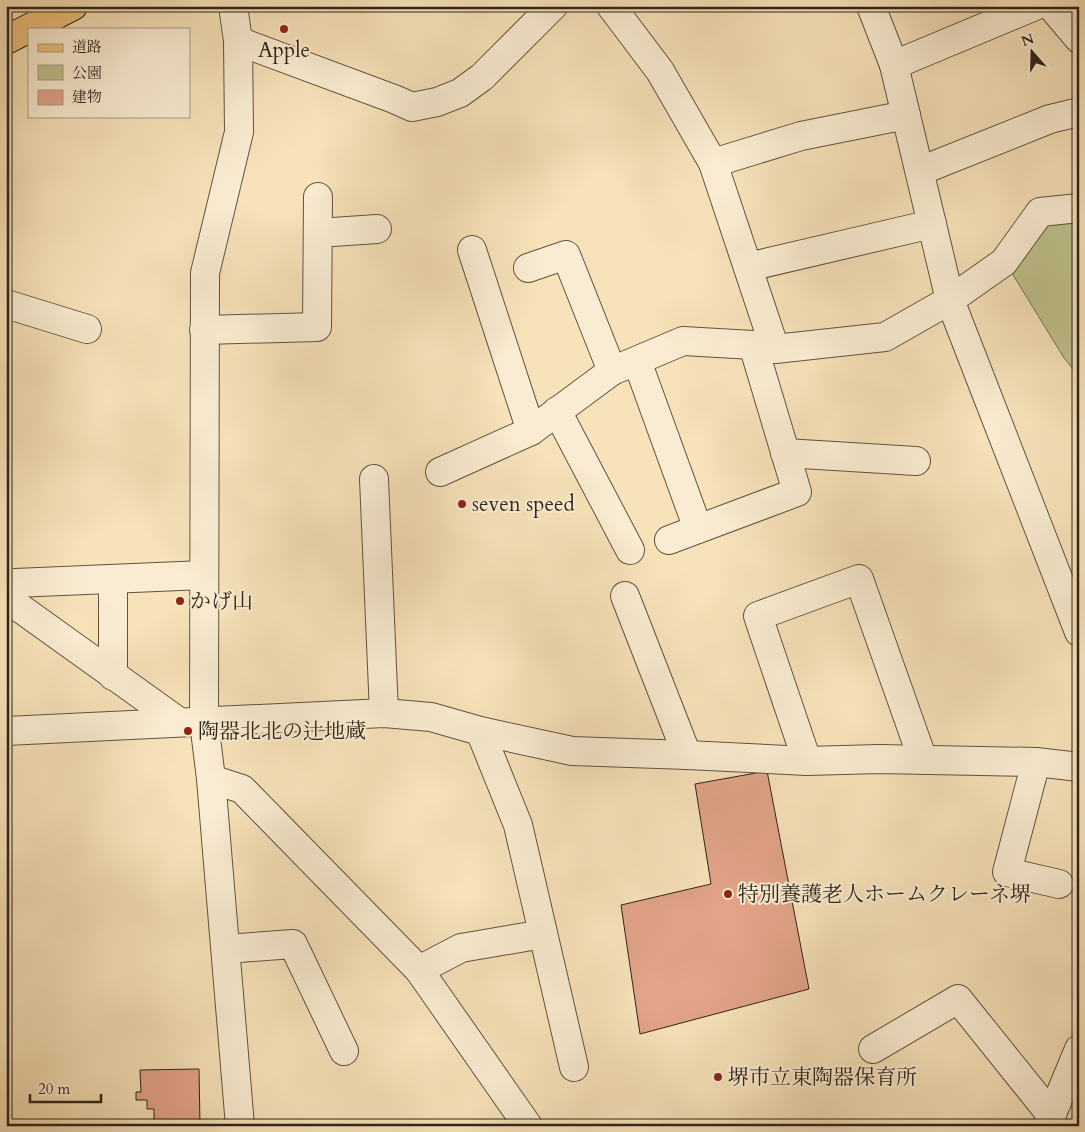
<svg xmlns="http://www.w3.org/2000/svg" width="1085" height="1132" font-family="Cardo,'Noto Serif JP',serif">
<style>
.green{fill:#bfc28d;stroke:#767454}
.building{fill:#e2a388;stroke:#2e251b}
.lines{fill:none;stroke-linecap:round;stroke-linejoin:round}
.minor-casing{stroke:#605442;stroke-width:30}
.major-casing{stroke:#2e251b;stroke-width:30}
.minor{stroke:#faecd2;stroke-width:28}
.major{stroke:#ecc17c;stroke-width:28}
.poi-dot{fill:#8f2418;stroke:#faecd2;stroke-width:2}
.labels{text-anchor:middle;stroke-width:4;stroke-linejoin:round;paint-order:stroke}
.poi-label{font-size:21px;fill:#2e251b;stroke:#faecd2;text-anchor:start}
</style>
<rect width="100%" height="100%" fill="#f7e2b9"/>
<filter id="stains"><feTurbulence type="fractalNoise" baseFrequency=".004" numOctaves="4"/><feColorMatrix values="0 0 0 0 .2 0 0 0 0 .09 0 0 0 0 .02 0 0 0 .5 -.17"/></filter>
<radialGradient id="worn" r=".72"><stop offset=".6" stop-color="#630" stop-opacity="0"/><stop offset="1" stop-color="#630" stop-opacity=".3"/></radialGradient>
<path class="green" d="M1079,218v158l-15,-18 -54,-88 22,-23 13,-23z"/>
<g class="building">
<path d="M767,771l42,218 -169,45 -19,-129 90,-21 -16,-100z"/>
<path d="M199,1069l1,57h-46v-17h-7v-9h-11v-8h5l-1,-22z"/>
</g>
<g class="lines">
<g class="minor-casing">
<g id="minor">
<path d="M233,6l5,35 1,91 -34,141 -1,449 7,57 29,347"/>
<path d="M611,6l49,65 53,92"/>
<path d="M871,6l23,59 56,235 129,332"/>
<path d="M1051,6l28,33"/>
<path d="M238,41l156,58 18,8 25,-5 23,-9 22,-16 71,-71"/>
<path d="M894,65l141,-59"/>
<path d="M920,171l130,-52 29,-7"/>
<path d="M318,233l59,-4"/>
<path d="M472,250l59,181"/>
<path d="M748,267l184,-43"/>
<path d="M528,268l38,-13 46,116"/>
<path d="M6,304l81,25"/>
<path d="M204,330l113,-3 1,-130"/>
<path d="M775,349l-62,-186 88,-27 105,-21"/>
<path d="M637,361l61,168"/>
<path d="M557,411l73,139"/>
<path d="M785,453l131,8"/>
<path d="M440,472l91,-41 81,-60 71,-30 70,4 22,4 110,-12 65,-37 54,-38 36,-50 39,-4"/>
<path d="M374,479l10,234"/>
<path d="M669,540l128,-48 -44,-147"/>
<path d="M113,579v97"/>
<path d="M15,583l189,-8"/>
<path d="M625,596l62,159"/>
<path d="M6,598l173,124"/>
<path d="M6,731l378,-18 47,4 49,14 92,20 115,4 120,6 72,-2 157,3 43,5"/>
<path d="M480,731l38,94 56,242"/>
<path d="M807,761l-49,-145 101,-37 64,181"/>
<path d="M1036,762l-29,110 52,12"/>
<path d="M211,779l31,10 177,181 109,156"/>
<path d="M226,949l67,-5 51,107"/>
<path d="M419,970l42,-22 82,-14"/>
<path d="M873,1049l85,-50 94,117"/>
<path d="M1047,1126l32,-77"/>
</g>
</g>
<g class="major-casing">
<path id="major" d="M6,40l67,-34"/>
</g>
<use href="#minor" class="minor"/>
<use href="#major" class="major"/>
</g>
<g class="poi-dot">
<circle cx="284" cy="29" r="5"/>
<circle cx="462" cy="504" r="5"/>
<circle cx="180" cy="601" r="5"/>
<circle cx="188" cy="731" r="5"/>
<circle cx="728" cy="894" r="5"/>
<circle cx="718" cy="1077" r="5"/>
</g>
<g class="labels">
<g class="poi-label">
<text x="284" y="57" text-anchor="middle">Apple</text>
<text x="472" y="511">seven speed</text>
<text x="190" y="608">かげ山</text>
<text x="198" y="738">陶器北北の辻地蔵</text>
<text x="738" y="901">特別養護老人ホームクレーネ堺</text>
<text x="728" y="1084">堺市立東陶器保育所</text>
</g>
</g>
<rect width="1085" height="1132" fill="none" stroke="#f7e2b9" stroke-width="25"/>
<rect x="8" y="8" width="1070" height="1117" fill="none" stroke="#2e251b" stroke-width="2.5"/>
<rect x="12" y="12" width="1060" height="1107" fill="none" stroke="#2e251b"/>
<rect x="28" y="28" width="162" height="90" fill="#faecd2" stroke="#a89c89"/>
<rect x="38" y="44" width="25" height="8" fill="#ecc17c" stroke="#a89c89"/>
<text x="72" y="52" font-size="15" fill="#2e251b">道路</text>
<rect x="38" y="65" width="25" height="15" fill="#bfc28d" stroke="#a89c89"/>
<text x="72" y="78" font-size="15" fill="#2e251b">公園</text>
<rect x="38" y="90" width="25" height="15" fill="#e2a388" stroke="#a89c89"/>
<text x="72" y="102" font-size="15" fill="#2e251b">建物</text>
<g transform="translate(1032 52) rotate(340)" stroke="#faecd2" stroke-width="4" paint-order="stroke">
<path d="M0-4L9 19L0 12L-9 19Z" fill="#2e251b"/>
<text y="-8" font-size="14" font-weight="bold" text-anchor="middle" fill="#2e251b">N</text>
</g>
<path d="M30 1094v8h71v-8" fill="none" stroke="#2e251b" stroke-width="2.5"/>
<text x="38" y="1094" font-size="15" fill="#2e251b" stroke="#faecd2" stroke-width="4" paint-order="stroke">20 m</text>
<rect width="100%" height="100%" filter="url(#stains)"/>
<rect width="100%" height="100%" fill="url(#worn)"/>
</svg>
